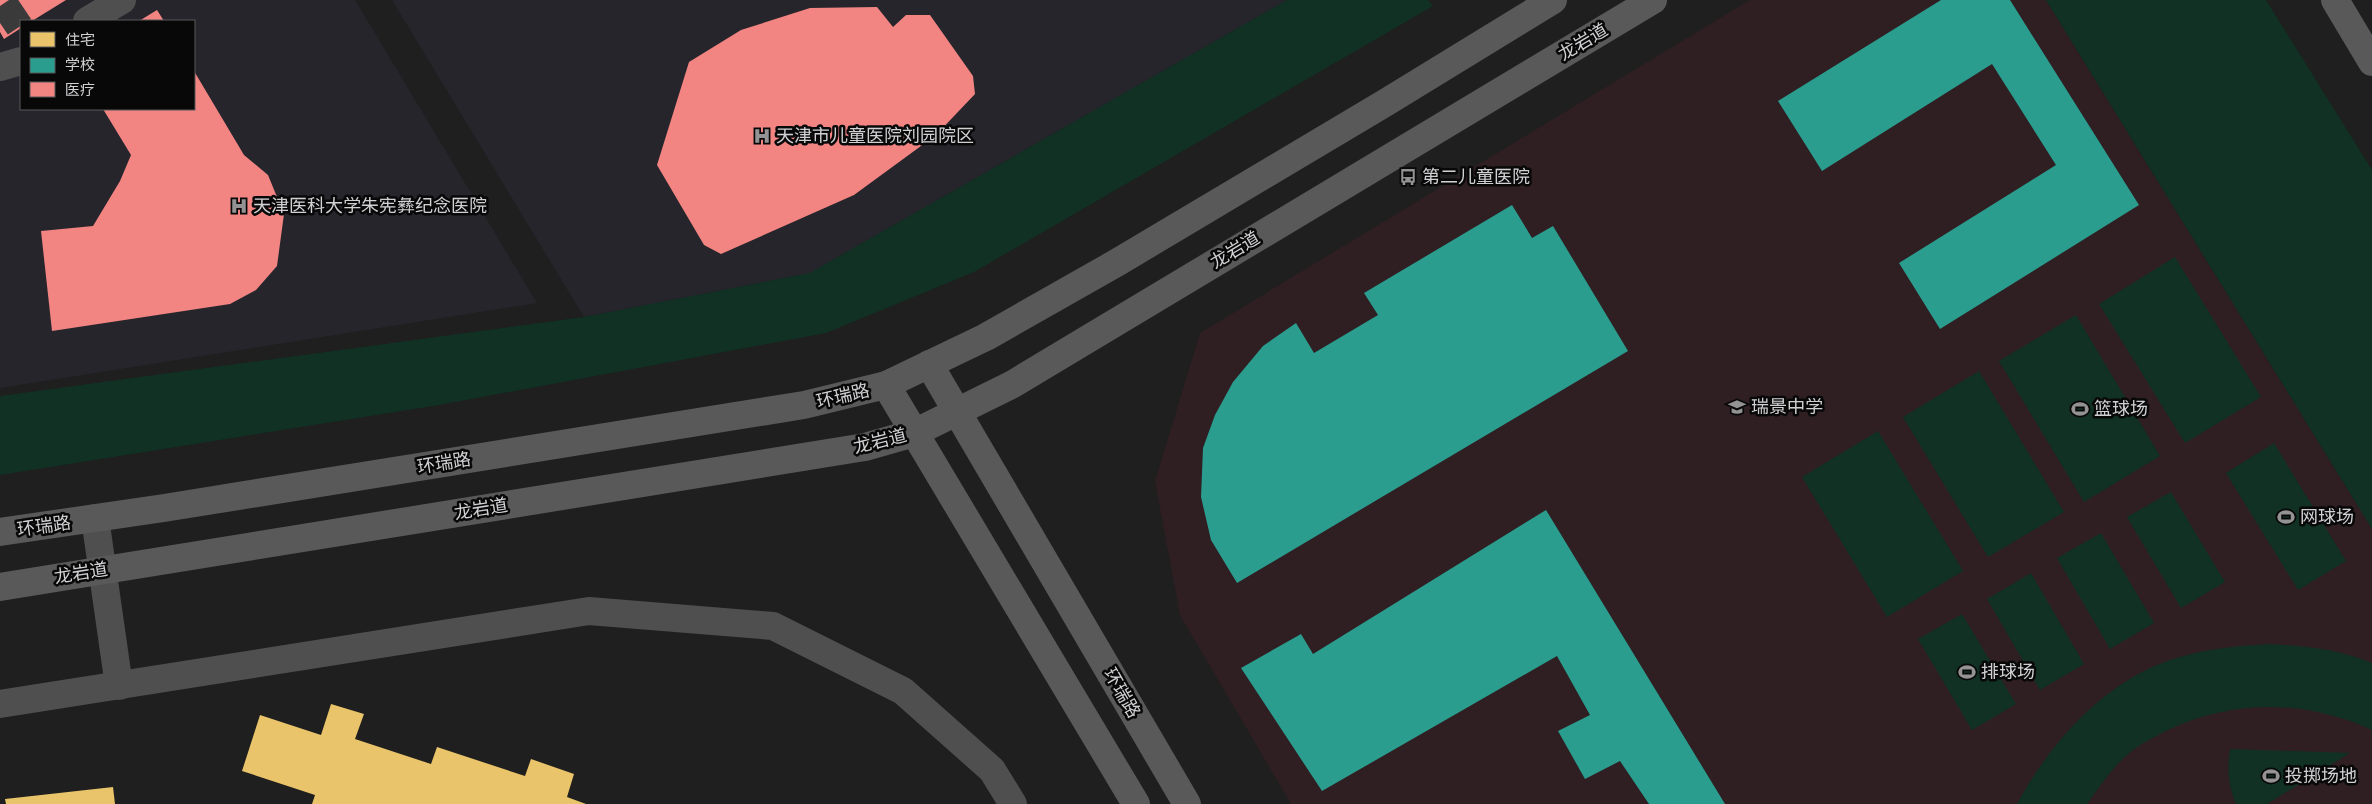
<svg xmlns="http://www.w3.org/2000/svg" width="2372" height="804" font-family="Bitter,'Noto Sans SC',serif">
<style>
.built{fill:#26252c;fill-rule:evenodd}
.education{fill:#2f1f22}
.green{fill:#103123}
.homes{fill:#e9c46a}
.schools{fill:#2a9d8f}
.health{fill:#f28482}
.lines{fill:none;stroke-linecap:round;stroke-linejoin:round}
.minor-tunnel{stroke:#3a3a3a;stroke-width:28;stroke-dasharray:28 14;stroke-linecap:butt}
.minor{stroke:#4f4f4f;stroke-width:28}
.major{stroke:#595959;stroke-width:28}
.labels{text-anchor:middle;stroke-width:5;stroke-linejoin:round;paint-order:stroke}
.street-label{font-size:18px;fill:#d1d1d3;stroke:#080809}
.poi-label{font-size:18px;fill:#d1d1d3;stroke:#080809;text-anchor:start}
</style>
<rect width="100%" height="100%" fill="#1f1f1f"/>
<g class="built">
<path d="M0,0h355l182,303 -537,85zM21,21h173v88h-173z"/>
<path d="M392,0h895l-477,273 -226,44z"/>
</g>
<path class="education" d="M1750,0h296l326,529v275h-1081l-111,-189 -25,-134 45,-148z"/>
<g class="green">
<path d="M1287,0h141l5,6 -459,266 -148,61 -387,72 -439,70v-79l584,-79 226,-44z"/>
<path d="M2046,0h220l106,170v359z"/>
<path d="M2175,257l86,140 -76,46 -86,-139z"/>
<path d="M2076,315l84,141 -76,46 -85,-141z"/>
<path d="M1979,371l85,141 -76,45 -85,-140z"/>
<path d="M1878,431l85,140 -76,46 -85,-140z"/>
<path d="M2274,443l72,118 -48,29 -72,-117z"/>
<path d="M2171,492l54,90 -44,26 -54,-91z"/>
<path d="M2101,533l53,90 -44,26 -53,-91z"/>
<path d="M2031,573l53,91 -44,26 -53,-91z"/>
<path d="M1962,614l54,90 -44,26 -54,-91z"/>
<path d="M2270,644c35,2 69,5 102,19v67c-66,-30 -136,-31 -202,-1 -14,7 -30,15 -42,25 -16,14 -28,32 -41,50h-70c34,-63 91,-127 163,-147 29,-9 60,-11 90,-13z"/>
<path d="M2230,749l120,4 -83,51h-31c-8,-19 -9,-35 -6,-55z"/>
</g>
<g class="homes">
<path d="M331,704l33,10 -9,25 76,25 6,-17 88,29 6,-17 43,15 -7,23 19,7h-274l3,-9 -73,-24 18,-56 61,20z"/>
<path d="M113,787l2,17h-109l-1,-5z"/>
</g>
<g class="schools">
<path d="M1941,0h69l129,205 -199,124 -41,-66 157,-98 -64,-101 -170,107 -44,-70z"/>
<path d="M1512,205l20,33 21,-12 75,125 -391,232 -26,-43 -10,-43 2,-49 12,-33 18,-33 30,-36 33,-23 18,30 64,-38 -14,-22z"/>
<path d="M1546,510l179,294h-76l-29,-43 -35,18 -27,-48 32,-16 -33,-59 -235,135 -81,-123 60,-34 12,20z"/>
</g>
<g class="health">
<path d="M0,0h66l-34,21h-11v7l-17,11 -4,-7z"/>
<path d="M877,7l16,20 13,-12h24l43,61 2,18 -39,41 -82,60 -133,59 -17,-9 -47,-80 32,-103 52,-32 69,-22z"/>
<path d="M157,10l7,11h-25z"/>
<path d="M194,71l50,84 24,20 16,39 -7,52 -21,24 -26,14 -178,27 -11,-100 52,-5 27,-45 11,-26 -28,-46h91z"/>
</g>
<g class="lines">
<path class="minor-tunnel" d="M0,23l34,-23"/>
<g class="minor">
<path d="M87,21l35,-21"/>
<path d="M0,67l21,-6"/>
<path d="M95,518l24,168"/>
<path d="M0,704l589,-93 184,15 130,65 89,79 21,34"/>
</g>
<g class="major">
<path d="M2335,0l37,62"/>
<path d="M929,364l258,440"/>
<path d="M886,385l250,419"/>
<path d="M0,532l164,-24 640,-103 82,-20 100,-48 132,-75 267,-159 168,-103"/>
<path d="M0,587l865,-140 49,-14 99,-49 640,-384"/>
</g>
</g>
<defs>
<g id="hospital-bare" transform="scale(1.35)"><path d="M-5-5h3v3.5h4V-5h3V5h-3V1.5h-4V5h-3Z" fill="#939394" stroke="#080809" stroke-width="2.5" paint-order="stroke"/></g>
<g id="bus-bare" transform="scale(1.35)"><path d="M-5-6H5V4H4V6H2V4H-2V6H-4V4H-5ZM-3.5-4V0h7V-4ZM-3.5 1.2v1.5H-2V1.2ZM2 1.2v1.5H3.5V1.2Z" fill="#939394" stroke="#080809" stroke-width="2.5" paint-order="stroke"/></g>
<g id="school-bare" transform="scale(1.35)"><path d="M0-5L7-2L0 1L-7-2ZM-4 1L0 2.5L4 1V4Q0 6-4 4Z" fill="#939394" stroke="#080809" stroke-width="2.5" paint-order="stroke"/></g>
<g id="stadium-bare" transform="scale(1.35)"><path d="M0-5a6.5 5 0 1 0 0 10a6.5 5 0 1 0 0-10ZM-3.5-1.8h7v3.6h-7Z" fill="#939394" stroke="#080809" stroke-width="2.5" paint-order="stroke"/></g>
</defs>
<g fill-rule="evenodd">
<use href="#hospital-bare" x="762" y="136"/>
<use href="#bus-bare" x="1408" y="177"/>
<use href="#hospital-bare" x="239" y="206"/>
<use href="#school-bare" x="1737" y="407"/>
<use href="#stadium-bare" x="2080" y="409"/>
<use href="#stadium-bare" x="2286" y="517"/>
<use href="#stadium-bare" x="1967" y="672"/>
<use href="#stadium-bare" x="2271" y="776"/>
</g>
<g class="labels">
<g class="street-label">
<text transform="translate(1583 42) rotate(-31)" y="6">龙岩道</text>
<text transform="translate(1235 250) rotate(-31)" y="6">龙岩道</text>
<text transform="translate(843 396) rotate(-13)" y="6">环瑞路</text>
<text transform="translate(880 441) rotate(-14)" y="6">龙岩道</text>
<text transform="translate(444 463) rotate(-9)" y="6">环瑞路</text>
<text transform="translate(481 509) rotate(-9)" y="6">龙岩道</text>
<text transform="translate(44 526) rotate(-8)" y="6">环瑞路</text>
<text transform="translate(81 573) rotate(-9)" y="6">龙岩道</text>
<text transform="translate(1122 693) rotate(60)" y="6">环瑞路</text>
</g>
<g class="poi-label">
<text x="776" y="142">天津市儿童医院刘园院区</text>
<text x="1422" y="183">第二儿童医院</text>
<text x="253" y="212">天津医科大学朱宪彝纪念医院</text>
<text x="1751" y="413">瑞景中学</text>
<text x="2094" y="415">篮球场</text>
<text x="2300" y="523">网球场</text>
<text x="1981" y="678">排球场</text>
<text x="2285" y="782">投掷场地</text>
</g>
</g>
<rect x="20" y="20" width="175" height="90" fill="#080809" stroke="#58585a"/>
<rect x="30" y="32" width="25" height="15" fill="#e9c46a" stroke="#58585a"/>
<text x="65" y="45" font-size="15" fill="#d1d1d3">住宅</text>
<rect x="30" y="58" width="25" height="15" fill="#2a9d8f" stroke="#58585a"/>
<text x="65" y="70" font-size="15" fill="#d1d1d3">学校</text>
<rect x="30" y="82" width="25" height="15" fill="#f28482" stroke="#58585a"/>
<text x="65" y="95" font-size="15" fill="#d1d1d3">医疗</text>
</svg>
